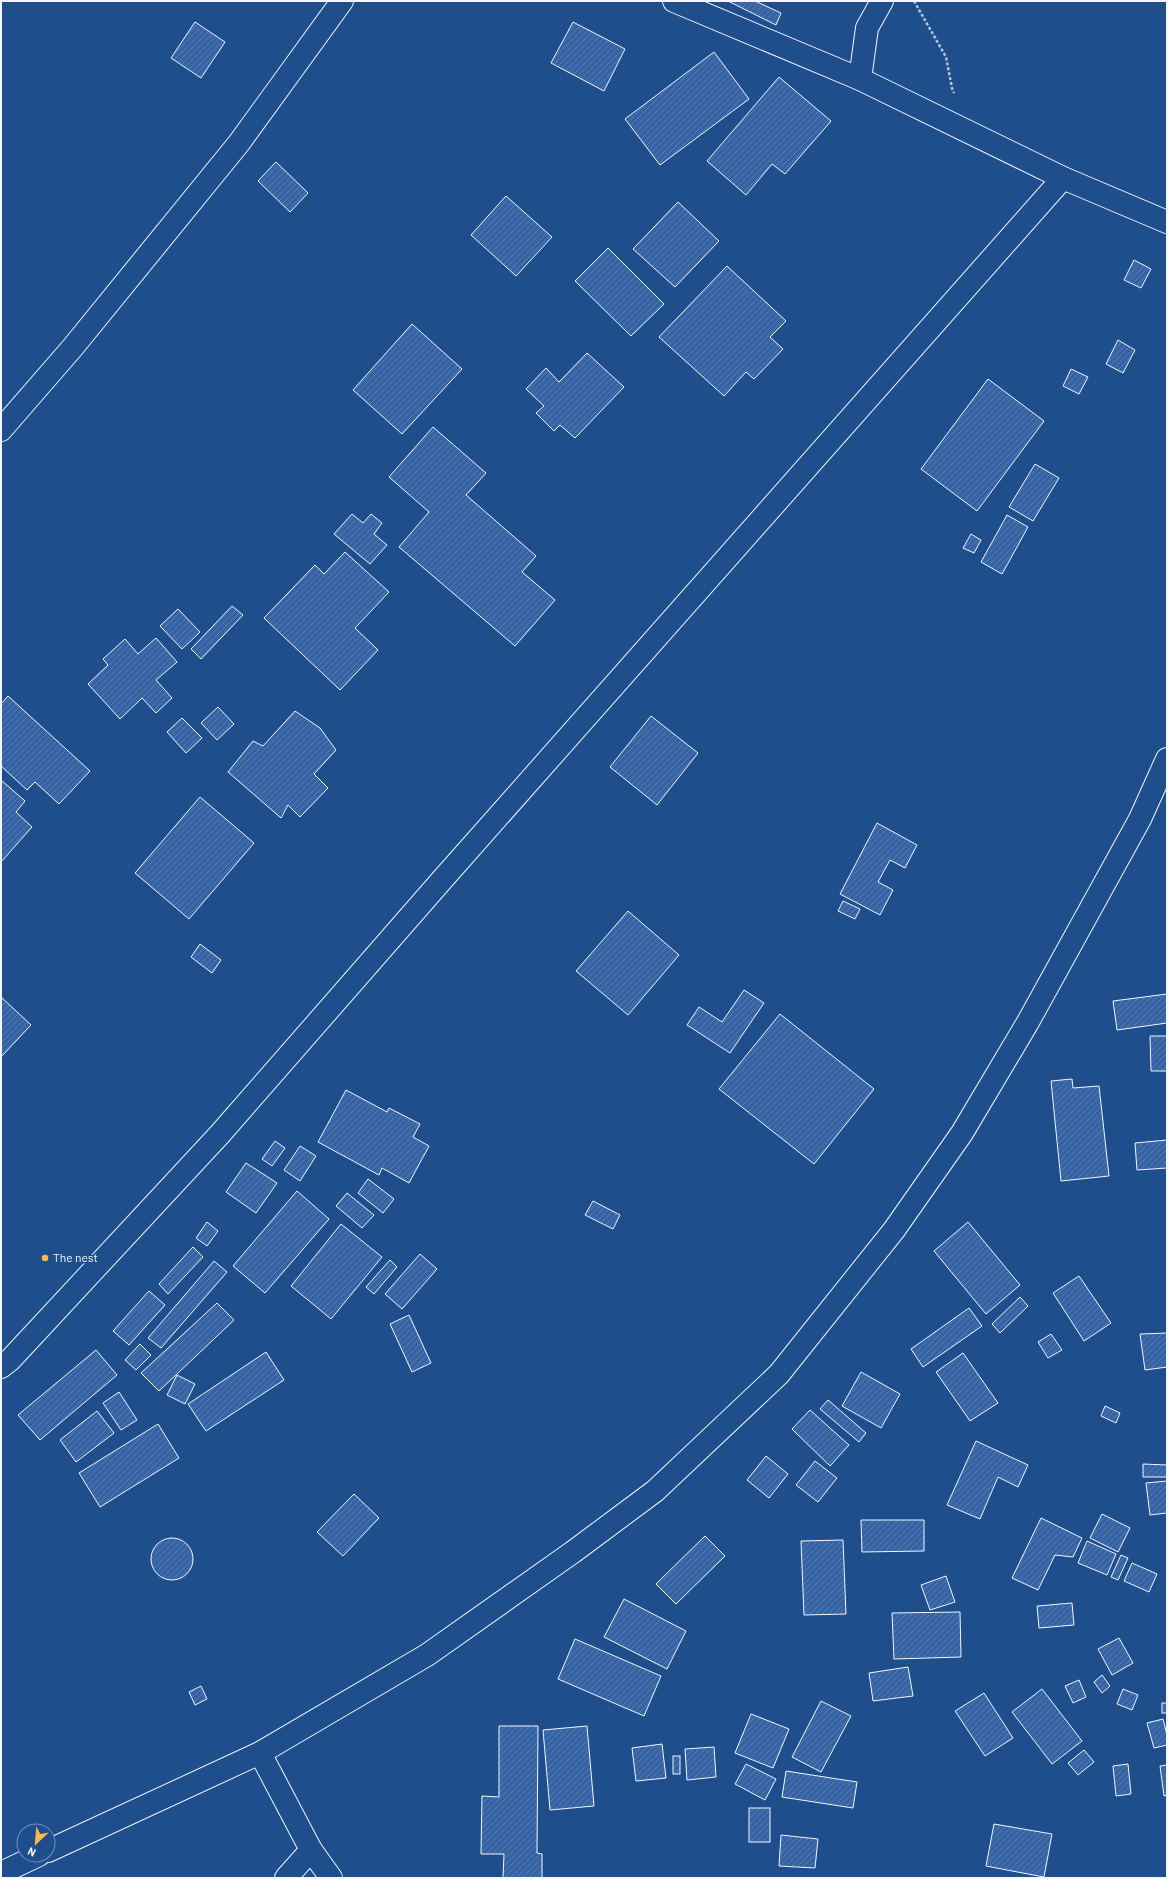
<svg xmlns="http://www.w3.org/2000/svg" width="1168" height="1879" font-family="Barlow,sans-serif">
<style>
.building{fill:url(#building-hatch);stroke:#f2f6ff}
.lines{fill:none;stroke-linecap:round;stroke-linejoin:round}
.minor-casing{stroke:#f2f6ff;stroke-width:24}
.path{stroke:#b3c4dc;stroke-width:2.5;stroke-dasharray:3 2;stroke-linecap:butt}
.minor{stroke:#1f4e8c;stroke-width:22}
.poi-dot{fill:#ffb74d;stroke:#1f4e8c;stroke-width:1.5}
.labels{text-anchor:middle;stroke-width:3;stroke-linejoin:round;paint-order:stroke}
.poi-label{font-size:12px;fill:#f2f6ff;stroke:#1f4e8c;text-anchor:start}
</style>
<defs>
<pattern id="building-hatch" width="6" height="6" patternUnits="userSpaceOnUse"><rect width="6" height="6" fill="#3563a3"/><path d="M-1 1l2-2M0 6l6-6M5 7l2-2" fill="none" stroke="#537ab1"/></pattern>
</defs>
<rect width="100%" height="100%" fill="#1f4e8c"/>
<g class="building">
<path d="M728,1h27l26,12 -5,12z"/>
<path d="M195,22l30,20 -24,36 -30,-20z"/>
<path d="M573,22l52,27 -21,42 -53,-28z"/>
<path d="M714,52l35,47 -89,66 -35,-46z"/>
<path d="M779,77l52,44 -46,53 -13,-10 -26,31 -39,-34z"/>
<path d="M276,162l32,31 -18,19 -32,-31z"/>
<path d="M506,196l46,41 -36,39 -45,-41z"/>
<path d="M678,202l41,39 -44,46 -42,-38z"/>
<path d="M608,248l56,56 -33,32 -56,-55z"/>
<path d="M1134,260l17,9 -10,19 -17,-8z"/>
<path d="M727,266l59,55 -16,16 13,12 -29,30 -8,-7 -22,24 -65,-59z"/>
<path d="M412,324l50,45 -60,65 -49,-44z"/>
<path d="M1118,340l17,10 -12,23 -17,-9z"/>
<path d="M587,353l37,34 -49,51 -15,-13 -6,6 -18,-18 8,-7 -18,-17 20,-21 13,14z"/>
<path d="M1071,369l17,8 -9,17 -16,-8z"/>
<path d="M988,379l56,42 -67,90 -56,-42z"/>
<path d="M433,427l53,46 -20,22 70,61 -14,16 33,28 -40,46 -116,-99 30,-35 -40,-35z"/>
<path d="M1035,464l24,14 -26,43 -24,-14z"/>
<path d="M352,514l11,9 8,-9 11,9 -8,11 13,11 -17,19 -36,-30z"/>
<path d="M1007,515l21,12 -26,47 -21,-12z"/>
<path d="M971,534l10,6 -7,13 -11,-5z"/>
<path d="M345,552l44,40 -34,36 23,22 -38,40 -76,-72 51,-53 9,9z"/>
<path d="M232,606l11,9 -42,44 -10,-10z"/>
<path d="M178,609l22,23 -18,17 -22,-23z"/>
<path d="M156,638l21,24 -21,18 16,18 -16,15 -14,-15 -22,21 -32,-35 20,-19 -5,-6 22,-20 13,15z"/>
<path d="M8,696l82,75 -31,33 -24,-22 -8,8 -26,-24v-62z"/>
<path d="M218,707l16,17 -17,16 -16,-17z"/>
<path d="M295,711l25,17 16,22 -22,24 14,14 -28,29 -12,-12 -7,13 -53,-46 25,-31 10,5z"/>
<path d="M651,716l47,37 -41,52 -47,-38z"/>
<path d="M182,718l20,20 -16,15 -19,-21z"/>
<path d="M1,780l24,21 -9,11 16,15 -31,35z"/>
<path d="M200,797l54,46 -65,76 -54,-46z"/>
<path d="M877,823l40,22 -12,23 -15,-8 -12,22 15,8 -13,25 -40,-21z"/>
<path d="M843,901l17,8 -5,10 -17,-8z"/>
<path d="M628,911l51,44 -51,60 -52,-44z"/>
<path d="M200,944l21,16 -9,13 -21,-16z"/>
<path d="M744,990l20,13 -34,50 -43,-28 12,-18 23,15z"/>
<path d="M1167,994v29l-50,7 -4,-29z"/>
<path d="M1,997l30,28 -30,32z"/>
<path d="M780,1014l94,75 -60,75 -95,-75z"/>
<path d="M1150,1036h17v35h-16z"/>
<path d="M1072,1079l1,9 26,-2 10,90 -48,5 -10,-100z"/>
<path d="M346,1090l41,22 2,-4 31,16 -7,13 16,9 -20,37 -27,-15 -3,7 -61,-33z"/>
<path d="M1167,1140v28l-30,2 -2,-27z"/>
<path d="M275,1141l10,7 -13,18 -10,-7z"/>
<path d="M300,1146l16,10 -16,25 -16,-11z"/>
<path d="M246,1163l31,20 -21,30 -30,-21z"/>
<path d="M368,1179l26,20 -11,14 -25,-20z"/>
<path d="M297,1191l32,28 -64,74 -32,-27z"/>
<path d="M347,1193l27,22 -12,13 -26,-22z"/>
<path d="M593,1201l27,14 -7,14 -28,-14z"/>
<path d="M207,1222l11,9 -11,15 -11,-8z"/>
<path d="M968,1222l52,63 -34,29 -52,-63z"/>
<path d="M341,1224l41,33 -51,62 -40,-33z"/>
<path d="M193,1247l10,10 -35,37 -9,-10z"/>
<path d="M420,1254l17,15 -35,40 -17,-15z"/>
<path d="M390,1260l7,7 -23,27 -8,-7z"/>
<path d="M214,1261l13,11 -66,76 -13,-10z"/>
<path d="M1079,1276l32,47 -27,18 -31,-48z"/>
<path d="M149,1291l16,14 -36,40 -16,-14z"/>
<path d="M1020,1297l8,9 -28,27 -8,-9z"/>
<path d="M217,1303l17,17 -75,71 -18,-18z"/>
<path d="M969,1308l13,18 -59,41 -12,-18z"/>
<path d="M409,1315l22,48 -19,9 -22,-48z"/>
<path d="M1167,1333v34l-22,3 -5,-36z"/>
<path d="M1051,1334l11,16 -14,8 -10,-16z"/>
<path d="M140,1344l11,11 -15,15 -11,-10z"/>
<path d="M96,1350l21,25 -77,65 -22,-25z"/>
<path d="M266,1352l18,28 -78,51 -18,-27z"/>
<path d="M963,1353l35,50 -28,18 -34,-49z"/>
<path d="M861,1372l39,22 -19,34 -39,-22z"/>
<path d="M177,1375l18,9 -10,20 -18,-9z"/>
<path d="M119,1392l18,28 -16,10 -18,-27z"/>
<path d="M828,1400l38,33 -7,9 -39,-33z"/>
<path d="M1105,1406l15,7 -4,10 -15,-7z"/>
<path d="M810,1410l39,35 -19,21 -38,-37z"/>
<path d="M97,1411l17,22 -38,29 -16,-22z"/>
<path d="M158,1424l21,34 -79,49 -21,-34z"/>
<path d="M976,1441l52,24 -10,22 -20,-10 -18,42 -33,-14z"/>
<path d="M766,1456l22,18 -19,24 -22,-18z"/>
<path d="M815,1461l22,17 -19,24 -22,-17z"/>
<path d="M1143,1464l24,1v12h-24z"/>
<path d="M1167,1481v32l-17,2 -4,-32z"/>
<path d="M354,1494l25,24 -36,38 -26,-24z"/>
<path d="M1102,1514l28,14 -12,24 -28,-14z"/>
<path d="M1041,1518l41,20 -9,19 -18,-2 -17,35 -26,-12z"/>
<path d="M861,1520h63v31l-62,1z"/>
<path d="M705,1536l20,20 -49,48 -20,-20z"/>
<circle cx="172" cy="1559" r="21"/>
<path d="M843,1540l3,74 -42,1 -3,-74z"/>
<path d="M1087,1541l29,13 -9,21 -29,-12z"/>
<path d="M1121,1555l7,3 -10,22 -7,-3z"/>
<path d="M1132,1563l25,11 -8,18 -25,-11z"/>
<path d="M946,1576l9,26 -25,8 -9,-25z"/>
<path d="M624,1599l62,32 -19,38 -63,-32z"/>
<path d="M1072,1603l2,22 -35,3 -2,-22z"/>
<path d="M960,1612l1,45 -67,2 -2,-46z"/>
<path d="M1119,1638l14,25 -21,12 -14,-26z"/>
<path d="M575,1639l86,37 -17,40 -86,-37z"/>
<path d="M908,1667l5,29 -40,5 -4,-28z"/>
<path d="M1102,1675l8,11 -8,7 -8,-11z"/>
<path d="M1079,1680l7,17 -13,6 -8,-17z"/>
<path d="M201,1686l6,13 -12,6 -6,-13z"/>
<path d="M1042,1689l40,52 -30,23 -40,-52z"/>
<path d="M1123,1689l15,6 -6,15 -15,-6z"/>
<path d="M984,1693l29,45 -28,18 -30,-45z"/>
<path d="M821,1701l30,15 -30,56 -29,-15z"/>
<rect x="1162" y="1703" width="5" height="10"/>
<path d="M751,1714l38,15 -16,39 -38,-15z"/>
<path d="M1163,1719l4,16v10l-13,3 -7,-25z"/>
<path d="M499,1726h39l-1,127 5,1v24h-39l1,-24h-23l1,-58 17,1z"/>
<path d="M587,1726l7,80 -44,4 -7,-80z"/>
<path d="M662,1744l4,34 -30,3 -4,-33z"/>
<path d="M714,1747l2,30 -29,3 -2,-31z"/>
<path d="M1084,1750l10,12 -16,13 -10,-12z"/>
<rect x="673" y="1756" width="7" height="18"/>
<path d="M746,1764l30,15 -11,21 -30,-16z"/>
<path d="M1128,1764l3,30 -15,2 -3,-30z"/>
<path d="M1167,1765v30l-3,1 -4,-30z"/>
<path d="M786,1771l71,11 -4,26 -71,-11z"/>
<rect x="749" y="1808" width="21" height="34"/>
<path d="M994,1824l58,10 -8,43 -58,-11z"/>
<path d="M781,1835l37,4 -3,29 -36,-2z"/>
</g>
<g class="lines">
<g class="minor-casing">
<g id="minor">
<path d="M674,1l186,78 203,99 104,44"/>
<path d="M860,79l7,-51 15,-27"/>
<path d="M1,430l72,-83 166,-204 103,-142"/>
<path d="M1,1367l9,-7 210,-226 221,-253 622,-703"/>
<path d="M260,1753l51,97 20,28"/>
<path d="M48,1851l212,-98 167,-98 146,-103 82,-61 124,-117 115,-144 68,-97 66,-111 112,-203 27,-60"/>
<path d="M1,1873l38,-18"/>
<path d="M286,1878l25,-28"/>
</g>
</g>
<path class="path" d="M914,1l32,56 6,31 2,5"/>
<use href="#minor" class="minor"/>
</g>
<circle class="poi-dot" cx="45" cy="1258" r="4"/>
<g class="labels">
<g class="poi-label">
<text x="53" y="1262">The nest</text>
</g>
</g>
<rect width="1168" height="1879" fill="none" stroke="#f2f6ff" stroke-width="4"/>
<g transform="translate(36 1843) rotate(206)"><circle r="19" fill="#1f4e8c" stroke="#7391ba"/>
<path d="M0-3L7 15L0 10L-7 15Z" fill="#ffb74d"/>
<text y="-6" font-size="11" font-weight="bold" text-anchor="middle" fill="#f2f6ff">N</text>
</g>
</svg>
